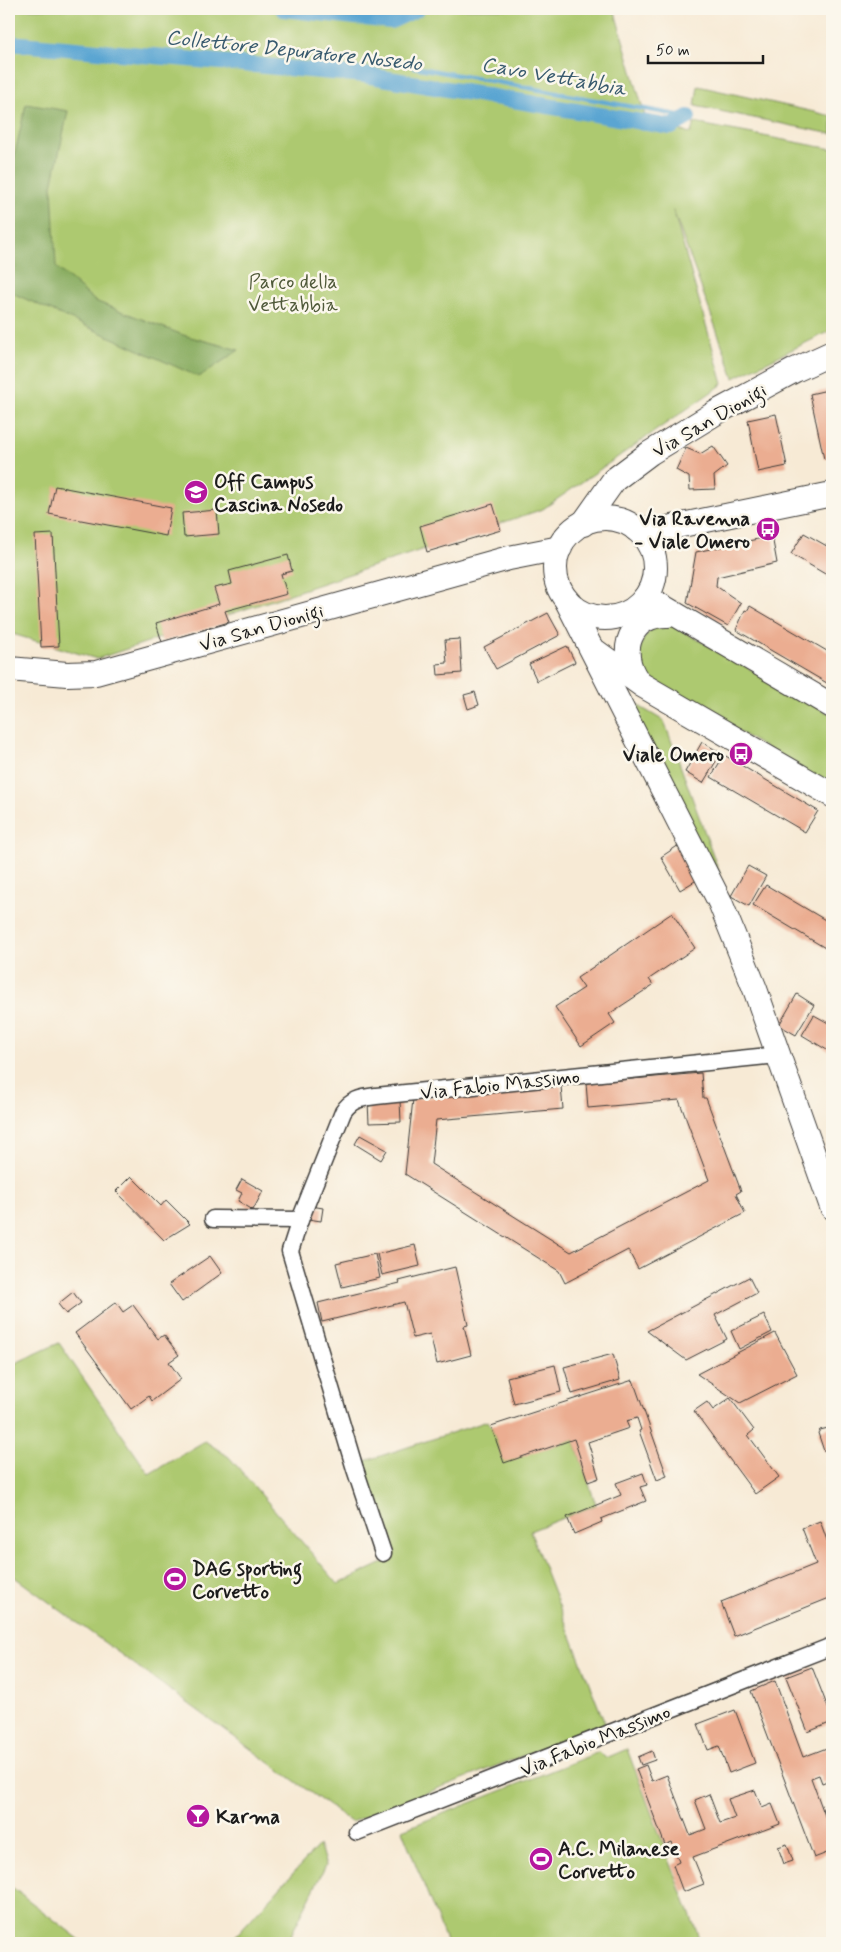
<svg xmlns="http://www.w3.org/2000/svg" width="841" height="1952" font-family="Mynerve,sans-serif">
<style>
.green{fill:#adc970;stroke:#647246}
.forest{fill:#8aad62;stroke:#53643f}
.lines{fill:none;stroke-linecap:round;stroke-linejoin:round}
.stream{stroke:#5aa5d2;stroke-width:4.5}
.canal{stroke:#5aa5d2;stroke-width:16}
.building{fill:#ebad91}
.street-casing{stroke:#3d3b38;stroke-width:19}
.secondary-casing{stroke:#3d3b38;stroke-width:26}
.street{stroke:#fff;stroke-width:16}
.secondary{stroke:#fff;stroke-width:24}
.labels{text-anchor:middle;stroke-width:5;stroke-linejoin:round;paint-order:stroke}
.park-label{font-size:20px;fill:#4f5939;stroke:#fbf7ec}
.street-label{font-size:20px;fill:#1c1c1c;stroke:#fbf7ec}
.poi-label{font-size:20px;font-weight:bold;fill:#1c1c1c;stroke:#fbf7ec;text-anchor:start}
.water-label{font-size:21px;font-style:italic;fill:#385a6e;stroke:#fbf7ec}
</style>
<rect width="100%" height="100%" fill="#fbf7ec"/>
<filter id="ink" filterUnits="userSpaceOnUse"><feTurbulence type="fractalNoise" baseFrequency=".02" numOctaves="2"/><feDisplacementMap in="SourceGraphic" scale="10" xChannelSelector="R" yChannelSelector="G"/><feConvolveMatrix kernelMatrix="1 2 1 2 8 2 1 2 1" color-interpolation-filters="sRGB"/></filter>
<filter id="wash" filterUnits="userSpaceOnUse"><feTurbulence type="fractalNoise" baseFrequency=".0096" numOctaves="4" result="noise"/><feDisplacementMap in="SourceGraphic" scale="20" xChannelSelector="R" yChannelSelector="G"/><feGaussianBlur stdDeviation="1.12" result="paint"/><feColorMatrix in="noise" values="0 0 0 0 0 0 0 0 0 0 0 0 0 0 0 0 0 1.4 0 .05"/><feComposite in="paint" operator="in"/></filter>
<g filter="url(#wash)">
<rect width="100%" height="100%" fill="#f7ead5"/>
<g class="green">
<path d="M9,9h605l33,114 44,10 3,-10 138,26v181l-98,48 -61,-168 50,174 -180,125 -446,150 -88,-26z"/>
<path d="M698,86l134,30v18l-137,-28z"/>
<path d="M670,624l162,91v73l-192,-116c-3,-23 -1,-30 15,-47z"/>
<path d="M632,702l32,19 56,153 -31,-49 -60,-117z"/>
<path d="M59,1343l90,131 56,-33 24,16 109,127 56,-26 -32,-96 126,-41 3,5 13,36 70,-23 22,66 -66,26 75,193 -254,98 -342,-249v-207z"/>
<path d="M627,1749l74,194h-254l-45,-113 197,-78 7,6z"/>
<path d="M319,1845l7,20 -39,78h-58z"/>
<path d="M9,1885l75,58h-75z"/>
</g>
<path class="forest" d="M26,104l42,7 -16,75 4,81 39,34 88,34 56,15 -40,27 -189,-85 2,-50 -2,-67z"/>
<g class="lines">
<path class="stream" d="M414,67l274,50"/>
<g class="canal">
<path d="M283,9l108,12 26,-12"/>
<path d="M9,43l356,32 306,52 17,-10"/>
</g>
</g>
<g id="blocks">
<g class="building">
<path d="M832,389v68l-8,2 -14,-65z"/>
<path d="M776,414l11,52 -29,6 -10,-52z"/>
<path d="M713,446l14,20 -13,10 1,13 -25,1 -1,-13 -13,-7 10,-22 14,6z"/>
<path d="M55,486l116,22 -5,28 -117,-22z"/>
<path d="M493,504l8,26 -74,22 -7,-26z"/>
<path d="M217,510l2,24 -35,3 -2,-24z"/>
<path d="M804,533l28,16v29l-41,-24z"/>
<path d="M53,534l6,112 -18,1 -6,-112z"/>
<path d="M772,536l5,27 -60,14 -1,9 25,17 -13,23 -41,-23 9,-51z"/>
<path d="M288,555l4,16 -11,3 6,20 -62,17 4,11 -67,20 -6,-19 63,-19 -5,-16 18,-4 -3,-13z"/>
<path d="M750,606l82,48v32l-96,-56 9,-20 2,1z"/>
<path d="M548,613l12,22 -64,34 -12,-22z"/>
<path d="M460,639l2,34 -24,2 -1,-11 10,-1 -2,-23z"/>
<path d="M567,646l8,16 -38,19 -8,-17z"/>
<path d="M475,692l4,13 -11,4 -4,-14z"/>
<path d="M702,742l19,11 -18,30 -18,-11z"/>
<path d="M724,755l94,56 -13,21 -94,-55z"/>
<path d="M682,843l18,35 -20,12 -19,-33z"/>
<path d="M748,866l18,10 -17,30 -18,-10z"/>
<path d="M766,885l66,39v28l-79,-47z"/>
<path d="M672,913l23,35 -46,31 4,6 -44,29 6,9 -34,23 -26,-39 29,-19 -7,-10z"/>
<path d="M797,994l17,11 -18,30 -17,-10z"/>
<path d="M814,1015l18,10v28l-30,-18z"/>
<path d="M701,1073l2,25h3l35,93 -5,3 9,19 -107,56 -10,-19 -63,33 -6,-12 -154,-97 8,-75 148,-13 2,23 -127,11 -5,44 140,88 138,-72 -30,-80 -91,8 -2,-25z"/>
<path d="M400,1100l1,22 -32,1 -1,-21z"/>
<path d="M360,1135l27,15 -6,10 -26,-16z"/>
<path d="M131,1176l30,30 5,-6 24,24 -26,16 -48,-49z"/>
<path d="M242,1179l21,12 -10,19 -15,-9 4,-8 -6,-3z"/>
<path d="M311,1206l12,2 -2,13 -13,-2z"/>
<path d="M415,1245l5,21 -38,9 -5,-21z"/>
<path d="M375,1254l5,24 -38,9 -6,-24z"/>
<path d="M210,1256l12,17 -40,29 -13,-18z"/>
<path d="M455,1267l13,58 -4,1 7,29 -34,9 -7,-30 -17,4 -9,-36 -82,20 -4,-19 82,-20 -1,-2z"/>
<path d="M749,1277l8,16 -42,22 12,24 -41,21 -39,-29z"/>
<path d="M73,1292l8,11 -15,11 -8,-10z"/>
<path d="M116,1302l7,10 10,-7 25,34 6,-4 15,20 -10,7 12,17 -29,22 -3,-5 -18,13 -56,-76z"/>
<path d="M764,1315l8,17 -33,17 -8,-18z"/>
<path d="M775,1333l22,41 -57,29 -43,-29z"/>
<path d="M613,1354l7,26 -48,14 -8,-27z"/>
<path d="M555,1365l6,27 -47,12 -7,-27z"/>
<path d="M633,1380l34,96 -10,4 -18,-49 2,-1 -4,-12 -11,3 3,7 -41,14 11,36 -11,4 -14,-43 -70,24 -13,-37z"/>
<path d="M730,1398l24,32 -6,5 31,42 -24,17 -61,-83 13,-9 6,8z"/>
<path d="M832,1427v21l-8,3 -6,-18 2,-3z"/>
<path d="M643,1473l4,12 -7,2 6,14 -45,18 1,3 -28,12 -7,-17 54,-22 -5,-12z"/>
<path d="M820,1521l12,33v43l-98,39 -13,-34 95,-38 -14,-36z"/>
<path d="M812,1667l20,51v4l-24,10 -22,-55z"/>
<path d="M775,1681l28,76 29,-11v39l-2,-5 -8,3 -3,-8 -8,3 21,57v16l-18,7 -63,-167z"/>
<path d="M735,1710l20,53 -26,10 -10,-27 -11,4 -10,-26z"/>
<path d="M652,1751l3,9 -14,5 -3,-8z"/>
<path d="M646,1765l6,16 15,-6 23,60 16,-6 -11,-29 14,-6 11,29 15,-5 -7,-19 27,-9 7,18 10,-4 8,20 -87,33 11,27 -21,8 -10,-27 6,-3 -7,-20 -7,3 -29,-76z"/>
<path d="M787,1844l6,17 -9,3 -6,-17z"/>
</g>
</g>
</g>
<g filter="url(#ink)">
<use href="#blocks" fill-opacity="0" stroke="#3d3b38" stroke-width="1"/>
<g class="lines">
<g class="street-casing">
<g id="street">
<path d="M213,1219l87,1"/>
<path d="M383,1553l-28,-84 -65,-218 10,-31 43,-108c8,-13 19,-14 33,-16l402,-41"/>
<path d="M357,1832l475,-186"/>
</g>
</g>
<g class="secondary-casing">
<g id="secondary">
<circle cx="605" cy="568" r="50"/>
<path d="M583,524l31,-44 36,-27 67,-41 78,-42 37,-17"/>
<path d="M636,529l22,1 174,-36"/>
<path d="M646,597l186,109"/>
<path d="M567,601l153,301 35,87 77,218"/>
<path d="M595,651l47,34 190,110"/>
<path d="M9,669l58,5 29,-1 413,-115 51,-10"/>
<path d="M637,680c-20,-28 -7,-66 31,-65"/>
</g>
</g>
<use href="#street" class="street"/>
<use href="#secondary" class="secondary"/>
</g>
</g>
<defs>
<g id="university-disc" transform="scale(1.25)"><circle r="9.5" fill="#b5179e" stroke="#fbf7ec"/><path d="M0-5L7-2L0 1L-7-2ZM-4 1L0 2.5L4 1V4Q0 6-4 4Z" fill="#fff"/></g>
<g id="bus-disc" transform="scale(1.25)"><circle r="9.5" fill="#b5179e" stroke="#fbf7ec"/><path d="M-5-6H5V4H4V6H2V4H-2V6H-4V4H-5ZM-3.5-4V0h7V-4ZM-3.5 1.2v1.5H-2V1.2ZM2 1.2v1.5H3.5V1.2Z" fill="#fff"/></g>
<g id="stadium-disc" transform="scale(1.25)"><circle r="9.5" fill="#b5179e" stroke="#fbf7ec"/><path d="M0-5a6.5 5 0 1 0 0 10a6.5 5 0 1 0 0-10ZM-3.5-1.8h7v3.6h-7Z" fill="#fff"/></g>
<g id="bar-disc" transform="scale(1.25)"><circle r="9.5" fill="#b5179e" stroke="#fbf7ec"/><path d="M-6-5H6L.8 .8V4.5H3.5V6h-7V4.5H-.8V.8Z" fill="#fff"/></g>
</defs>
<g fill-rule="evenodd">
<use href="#university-disc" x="196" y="492"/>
<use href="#bus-disc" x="768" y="529"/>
<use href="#bus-disc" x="741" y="754"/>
<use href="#stadium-disc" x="175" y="1579"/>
<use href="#bar-disc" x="198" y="1816"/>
<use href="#stadium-disc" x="541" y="1859"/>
</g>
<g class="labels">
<g class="park-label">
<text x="293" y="288">Parco della<tspan x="293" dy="23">Vettabbia</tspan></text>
</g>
<g class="street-label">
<text transform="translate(709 420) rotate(-30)" y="7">Via San Dionigi</text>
<text transform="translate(261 627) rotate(-16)" y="7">Via San Dionigi</text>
<text transform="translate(500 1084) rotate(-6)" y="7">Via Fabio Massimo</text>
<text transform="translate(595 1740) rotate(-22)" y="7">Via Fabio Massimo</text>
</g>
<g class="poi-label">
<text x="214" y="488">Off Campus<tspan x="214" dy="23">Cascina Nosedo</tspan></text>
<text x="750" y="525" text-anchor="end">Via Ravenna<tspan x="750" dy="23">- Viale Omero</tspan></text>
<text x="724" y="761" text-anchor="end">Viale Omero</text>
<text x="192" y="1575">DAG sporting<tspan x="192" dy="23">Corvetto</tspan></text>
<text x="216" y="1823">Karma</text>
<text x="558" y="1855">A.C. Milanese<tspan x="558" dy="23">Corvetto</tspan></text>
</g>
<g class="water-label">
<text transform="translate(294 50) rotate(6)" y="7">Collettore Depuratore Nosedo</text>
<text transform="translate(554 76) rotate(10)" y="7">Cavo Vettabbia</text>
</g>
</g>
<rect width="841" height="1952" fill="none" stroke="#fbf7ec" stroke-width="30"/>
<path d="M648 55v8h115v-8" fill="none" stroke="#1c1c1c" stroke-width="2.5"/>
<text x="656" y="55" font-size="15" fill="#1c1c1c" stroke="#fbf7ec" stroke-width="4" paint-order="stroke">50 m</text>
</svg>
